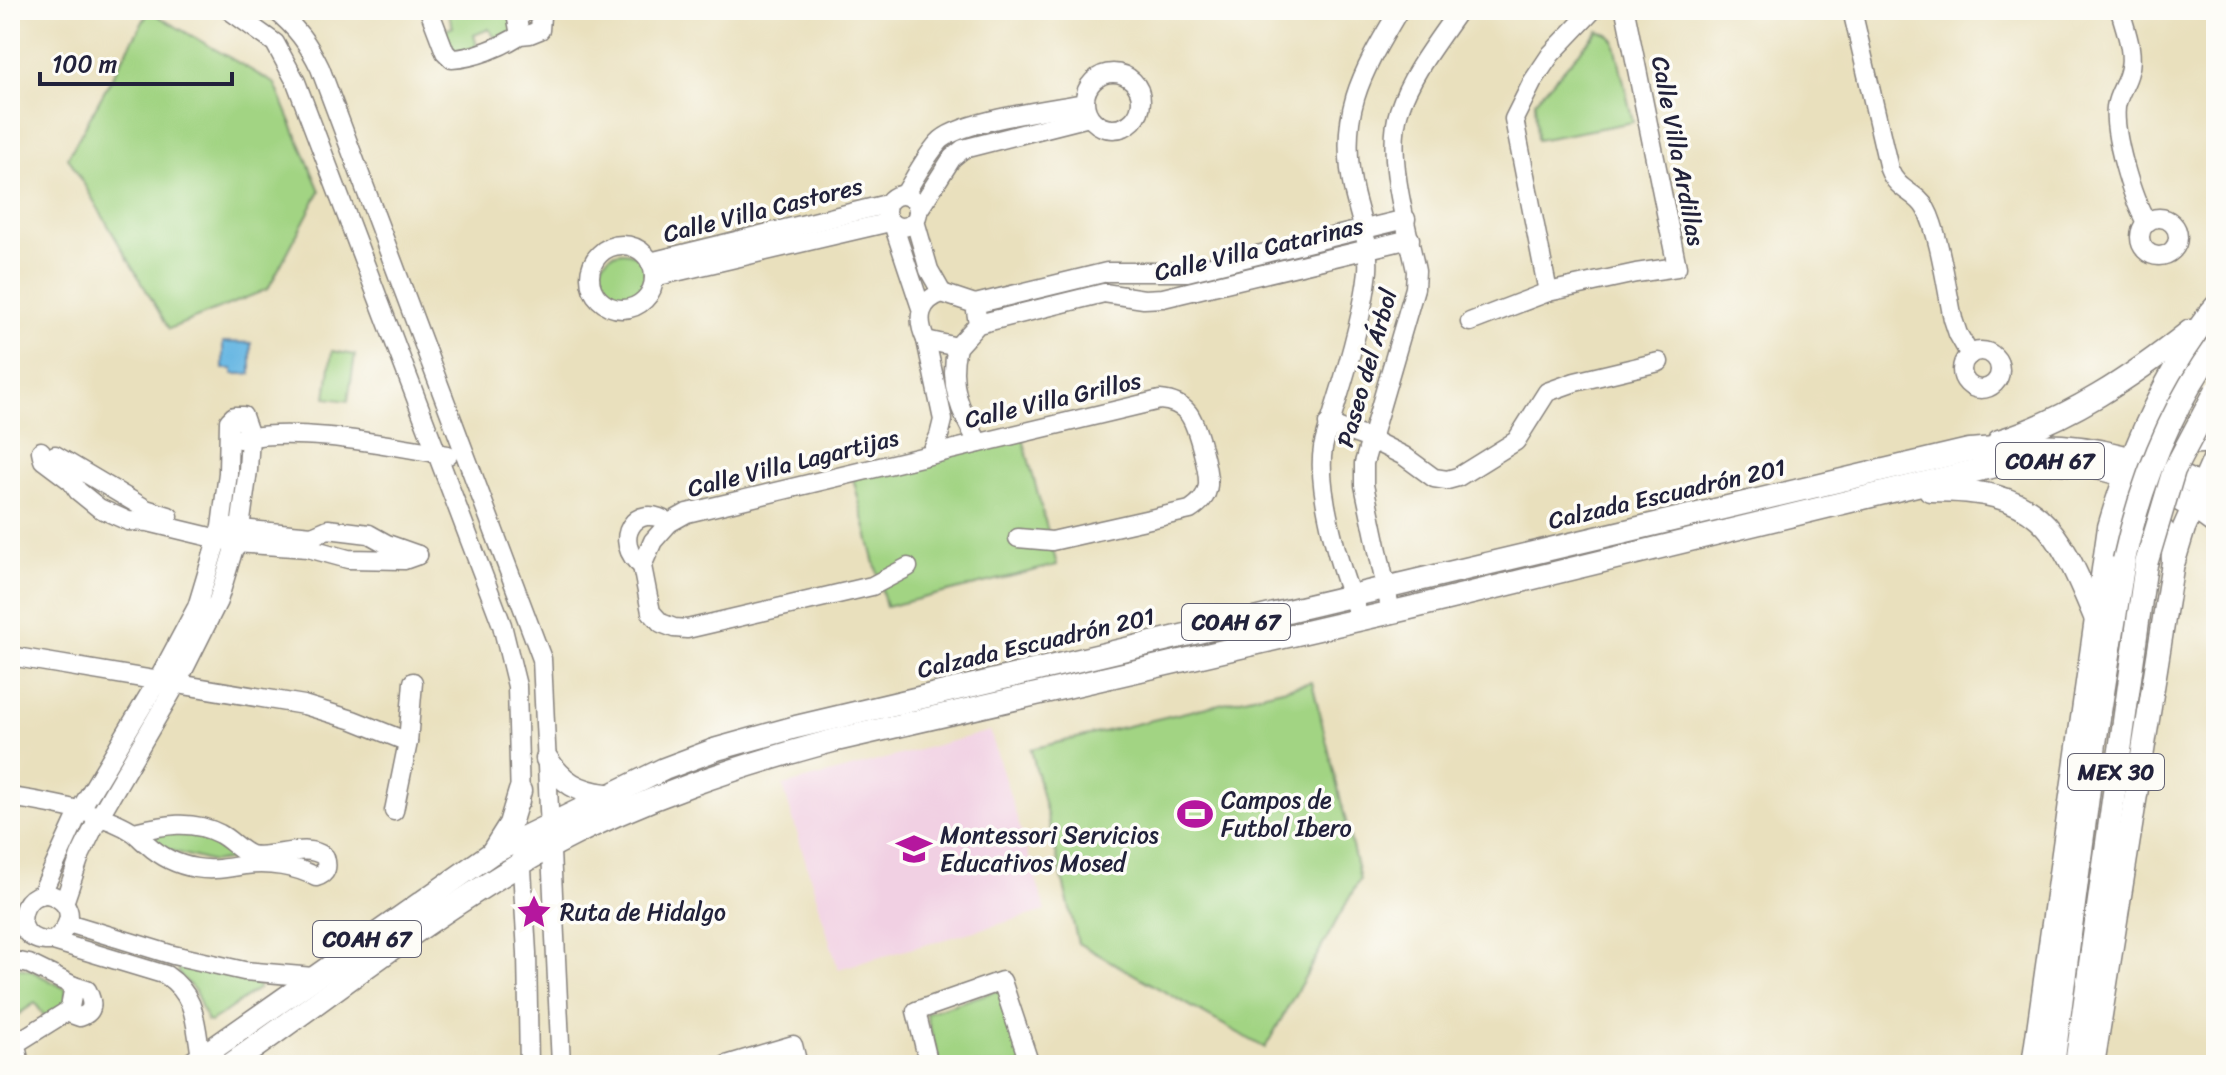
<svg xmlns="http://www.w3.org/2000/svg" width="2226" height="1075" font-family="Sriracha,sans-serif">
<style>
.built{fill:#f1d0e3}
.green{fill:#a2d483;stroke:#627b5f;stroke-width:2}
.water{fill:#69b8e3;stroke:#466d8f;stroke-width:2}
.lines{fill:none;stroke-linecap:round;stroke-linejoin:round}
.minor-casing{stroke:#86817c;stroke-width:21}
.major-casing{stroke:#86817c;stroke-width:25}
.minor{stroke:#fff;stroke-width:18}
.major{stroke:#fff;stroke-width:22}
.major-bridge-casing{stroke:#86817c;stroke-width:25;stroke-linecap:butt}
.major-bridge{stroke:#fff;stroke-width:22}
.labels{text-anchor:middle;stroke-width:7;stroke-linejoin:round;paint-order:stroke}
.shield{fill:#fdfcf7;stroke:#646373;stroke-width:2}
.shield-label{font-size:22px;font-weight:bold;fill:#22223b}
.street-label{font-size:24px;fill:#22223b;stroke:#fdfcf7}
.poi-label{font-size:24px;fill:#22223b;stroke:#fdfcf7;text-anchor:start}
</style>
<rect width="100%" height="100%" fill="#fdfcf7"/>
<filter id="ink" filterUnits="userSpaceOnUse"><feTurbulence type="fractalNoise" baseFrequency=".0125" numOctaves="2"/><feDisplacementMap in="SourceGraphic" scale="16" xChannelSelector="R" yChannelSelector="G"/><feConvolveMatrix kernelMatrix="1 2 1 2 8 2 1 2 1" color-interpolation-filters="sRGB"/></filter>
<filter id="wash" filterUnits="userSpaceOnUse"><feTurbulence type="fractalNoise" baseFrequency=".006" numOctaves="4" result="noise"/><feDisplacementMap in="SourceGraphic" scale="32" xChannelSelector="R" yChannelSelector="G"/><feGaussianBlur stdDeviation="1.8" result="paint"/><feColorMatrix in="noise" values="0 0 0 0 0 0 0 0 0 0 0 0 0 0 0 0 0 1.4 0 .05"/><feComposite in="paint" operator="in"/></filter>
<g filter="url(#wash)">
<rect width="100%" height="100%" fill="#e9e0bd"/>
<path class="built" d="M990,731l56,180 -208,58 -55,-183z"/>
<g class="green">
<path d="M447,10h69l-6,28h-15l-6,-9 -15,6 3,11 -20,9 -14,-24 10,-4z"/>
<path d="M149,11l126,73 45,107 -52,98 -99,40 -101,-172z"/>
<path d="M1598,31l10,3 6,6 19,82 -96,18 -2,-39z"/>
<circle cx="623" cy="276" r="24"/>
<path d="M332,351l23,4 -7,46 -22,-3z"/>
<path d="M1022,435l35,130 -171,42 -34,-133z"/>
<path d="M1312,682l48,197 -95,169 -187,-105 -47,-194z"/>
<path d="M159,832l49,3 31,23 -27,4 -54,-15 -6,-9z"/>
<path d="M10,966l20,4 36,19 1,14 -22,14 -10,-14 -25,17z"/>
<path d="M184,967l73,13 2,8 -48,34 -4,-1 -12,-30 -17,-18 1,-5z"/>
<path d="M1002,989l23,76h-85l-14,-52z"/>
</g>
<path class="water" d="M223,342l28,1v31h-18v-5h-10z"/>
</g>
<g filter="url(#ink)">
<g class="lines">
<g class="minor-casing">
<g id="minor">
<path d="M229,10l46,33 21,39 206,543 15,61 3,116"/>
<path d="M275,10c21,17 33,33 45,58l222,591 19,406"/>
<path d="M429,10l16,42 7,7c22,-1 49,-12 68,-24l-3,-16 9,-8h8l7,5 -1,14 -10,4 -10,1"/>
<path d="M1852,10l37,159c8,22 28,23 37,40 13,23 21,82 27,110l5,15 12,21"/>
<path d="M2120,10c5,19 15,42 9,62 -3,13 -11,21 -13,35 -3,28 16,91 30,115"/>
<circle cx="1113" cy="101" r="28"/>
<circle cx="902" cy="211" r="16"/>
<path d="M904,195c11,-17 21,-38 35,-53 18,-21 115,-33 145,-39"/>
<path d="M918,211l34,-53 11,-9 126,-32"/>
<circle cx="2159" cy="237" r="19"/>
<path d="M915,221l14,49 13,23"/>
<path d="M893,224l28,84"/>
<circle cx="622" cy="277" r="32"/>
<path d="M650,262l237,-58"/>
<path d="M654,277l236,-55"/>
<path d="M1548,292l-34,-173 19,-38 18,-27 42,-44"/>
<path d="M975,304l132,-32h80l219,-53"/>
<path d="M1470,322l78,-30 88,-19 41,-6 -52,-257"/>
<path d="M978,324l-3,-20 -33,-11c-23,8 -26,26 -16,47l31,7 21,-23 126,-31 40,6 19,-1 247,-59"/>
<path d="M926,340l17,80 -4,16 -8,18"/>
<path d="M957,347c-9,36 3,66 22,96"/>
<circle cx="1981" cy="370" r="19"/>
<path d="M1328,424l42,15 34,17 30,22 13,2 11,-3 58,-36 31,-49 28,-10 84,-20"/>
<path d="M239,439c60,-13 147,6 209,16"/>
<path d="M41,451l2,9 28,21 7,10 21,17 29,13 20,1 87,21 73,5 40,11 56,1 14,-5"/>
<path d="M55,455l91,54 23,7"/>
<path d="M230,528l82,8 16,-7 41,5 18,10 31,11"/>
<path d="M642,566c-32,-24 -7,-67 27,-43"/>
<path d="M908,567l-36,19 -185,43 -13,-1 -13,-5 -10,-11 -9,-46 11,-25 16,-18 18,-10 473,-113c11,1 21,4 28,13 9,11 21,58 20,72 -1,12 -9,19 -18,25l-138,31 -34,-3"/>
<path d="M1391,612l-27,-127v-22l51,-175 1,-17c-9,-44 -31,-117 -17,-160 12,-37 38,-69 60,-101"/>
<path d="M1361,619c-19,-39 -45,-129 -38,-171 3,-14 8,-27 12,-41 12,-38 29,-97 33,-136 2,-27 -8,-53 -14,-78 -17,-79 6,-117 45,-183"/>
<path d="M10,656l294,49 49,15 55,22"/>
<path d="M10,797c34,5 95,16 123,35 5,3 9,9 14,12 13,12 31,21 49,24 17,3 32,0 49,-3 23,-3 51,1 71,12 11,-3 12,-10 9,-20 -19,-16 -52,3 -74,-2 -10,-3 -21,-16 -31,-21 -28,-15 -57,-9 -86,-2"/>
<path d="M394,811l14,-69 5,-60"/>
<path d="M521,852l6,101 2,112"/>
<path d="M41,895l39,-85 78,-130 39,-73 24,-80 7,-54 1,-52 5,-5h9l7,20 -2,34 -8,58 -22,73 -41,82 -78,134 -19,39 -16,47"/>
<path d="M68,923l105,32 71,16 69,6"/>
<path d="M53,941c13,-10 25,-29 6,-42 -34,-24 -59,45 -6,42l113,34c31,21 29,48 35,82"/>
<path d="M10,960l19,4 45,22 -4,21 -4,5 -56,35"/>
<path d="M66,1012l14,5c15,-5 13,-15 7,-27l-13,-4"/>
<path d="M16,1045l4,20"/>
<path d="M726,1065l67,-20 5,20"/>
<path d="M929,1065l-13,-54 86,-30 28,84"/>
</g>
</g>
<g class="major-casing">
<g id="major">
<path d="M2160,414c10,26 31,33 56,25"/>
<path d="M1999,441c70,-22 133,-64 191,-110"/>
<path d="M1930,490c109,0 126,33 165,127"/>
<path d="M2174,561l10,-33 32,-73"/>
<path d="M547,759c15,23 31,33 59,36"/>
<path d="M493,851l17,-27 10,-33"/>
<path d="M190,1065l302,-212 172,-84 53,-20 79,-22 1173,-277c31,-2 62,-6 93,-4 52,4 109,22 154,48"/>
<path d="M230,1065c104,-73 211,-158 322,-219 90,-48 186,-80 284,-106l574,-132 593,-144c79,-9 150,12 213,60"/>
<path d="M2033,1065l76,-538c17,-58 36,-106 66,-159 13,-22 24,-43 41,-62"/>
<path d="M2053,1065l42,-322 29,-183"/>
<path d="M2076,1065l70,-501"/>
<path d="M2093,1065l80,-503c0,-30 -23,-57 -55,-40"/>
</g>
</g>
<use href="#minor" class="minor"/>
<use href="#major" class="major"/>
<g class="major-bridge-casing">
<g id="major-bridge">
<path d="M2124,560c17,-78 45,-149 92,-215"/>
<path d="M2146,564l28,-94 42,-79"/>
</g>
</g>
<use href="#major-bridge" class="major-bridge"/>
</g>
</g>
<defs>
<g id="stadium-bare" transform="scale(2.76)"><path d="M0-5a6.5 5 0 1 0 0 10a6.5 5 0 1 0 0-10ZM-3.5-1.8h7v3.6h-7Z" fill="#b5179e" stroke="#fdfcf7" stroke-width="2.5" paint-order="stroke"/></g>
<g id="university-bare" transform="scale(2.76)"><path d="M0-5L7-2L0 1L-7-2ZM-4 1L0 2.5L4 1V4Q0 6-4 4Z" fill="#b5179e" stroke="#fdfcf7" stroke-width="2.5" paint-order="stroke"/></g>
<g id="sight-bare" transform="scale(2.76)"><path d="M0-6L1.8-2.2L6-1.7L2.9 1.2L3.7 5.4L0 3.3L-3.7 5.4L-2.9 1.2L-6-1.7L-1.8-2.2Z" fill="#b5179e" stroke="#fdfcf7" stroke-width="2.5" paint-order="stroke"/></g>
</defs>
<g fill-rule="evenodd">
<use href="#stadium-bare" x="1195" y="814"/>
<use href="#university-bare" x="914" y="849"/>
<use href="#sight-bare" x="534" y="912"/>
</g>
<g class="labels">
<g class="shield">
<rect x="1996" y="443" width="108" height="36" rx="6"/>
<rect x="1182" y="604" width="108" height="36" rx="6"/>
<rect x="2068" y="754" width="96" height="36" rx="6"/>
<rect x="313" y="921" width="108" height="36" rx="6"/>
</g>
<g class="shield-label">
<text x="2050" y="469">COAH 67</text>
<text x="1236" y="630">COAH 67</text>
<text x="2116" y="780">MEX 30</text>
<text x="367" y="947">COAH 67</text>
</g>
<g class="street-label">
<text transform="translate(1678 151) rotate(79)" y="8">Calle Villa Ardillas</text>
<text transform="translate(763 210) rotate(-14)" y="8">Calle Villa Castores</text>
<text transform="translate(1259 249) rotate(-13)" y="8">Calle Villa Catarinas</text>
<text transform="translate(1367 368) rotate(-74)" y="8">Paseo del Árbol</text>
<text transform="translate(1053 400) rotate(-13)" y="8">Calle Villa Grillos</text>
<text transform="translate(793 463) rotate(-14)" y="8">Calle Villa Lagartijas</text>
<text transform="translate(1667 494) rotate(-13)" y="8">Calzada Escuadrón 201</text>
<text transform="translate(1036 643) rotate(-13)" y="8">Calzada Escuadrón 201</text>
</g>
<g class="poi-label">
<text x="1221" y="808">Campos de<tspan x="1221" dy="28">Futbol Ibero</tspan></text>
<text x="940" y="843">Montessori Servicios<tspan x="940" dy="28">Educativos Mosed</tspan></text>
<text x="560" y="920">Ruta de Hidalgo</text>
</g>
</g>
<rect width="2226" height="1075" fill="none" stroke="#fdfcf7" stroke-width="40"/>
<path d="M40 72v12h192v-12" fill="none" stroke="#22223b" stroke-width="4"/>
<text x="52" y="72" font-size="24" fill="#22223b" stroke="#fdfcf7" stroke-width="6" paint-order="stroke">100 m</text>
</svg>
